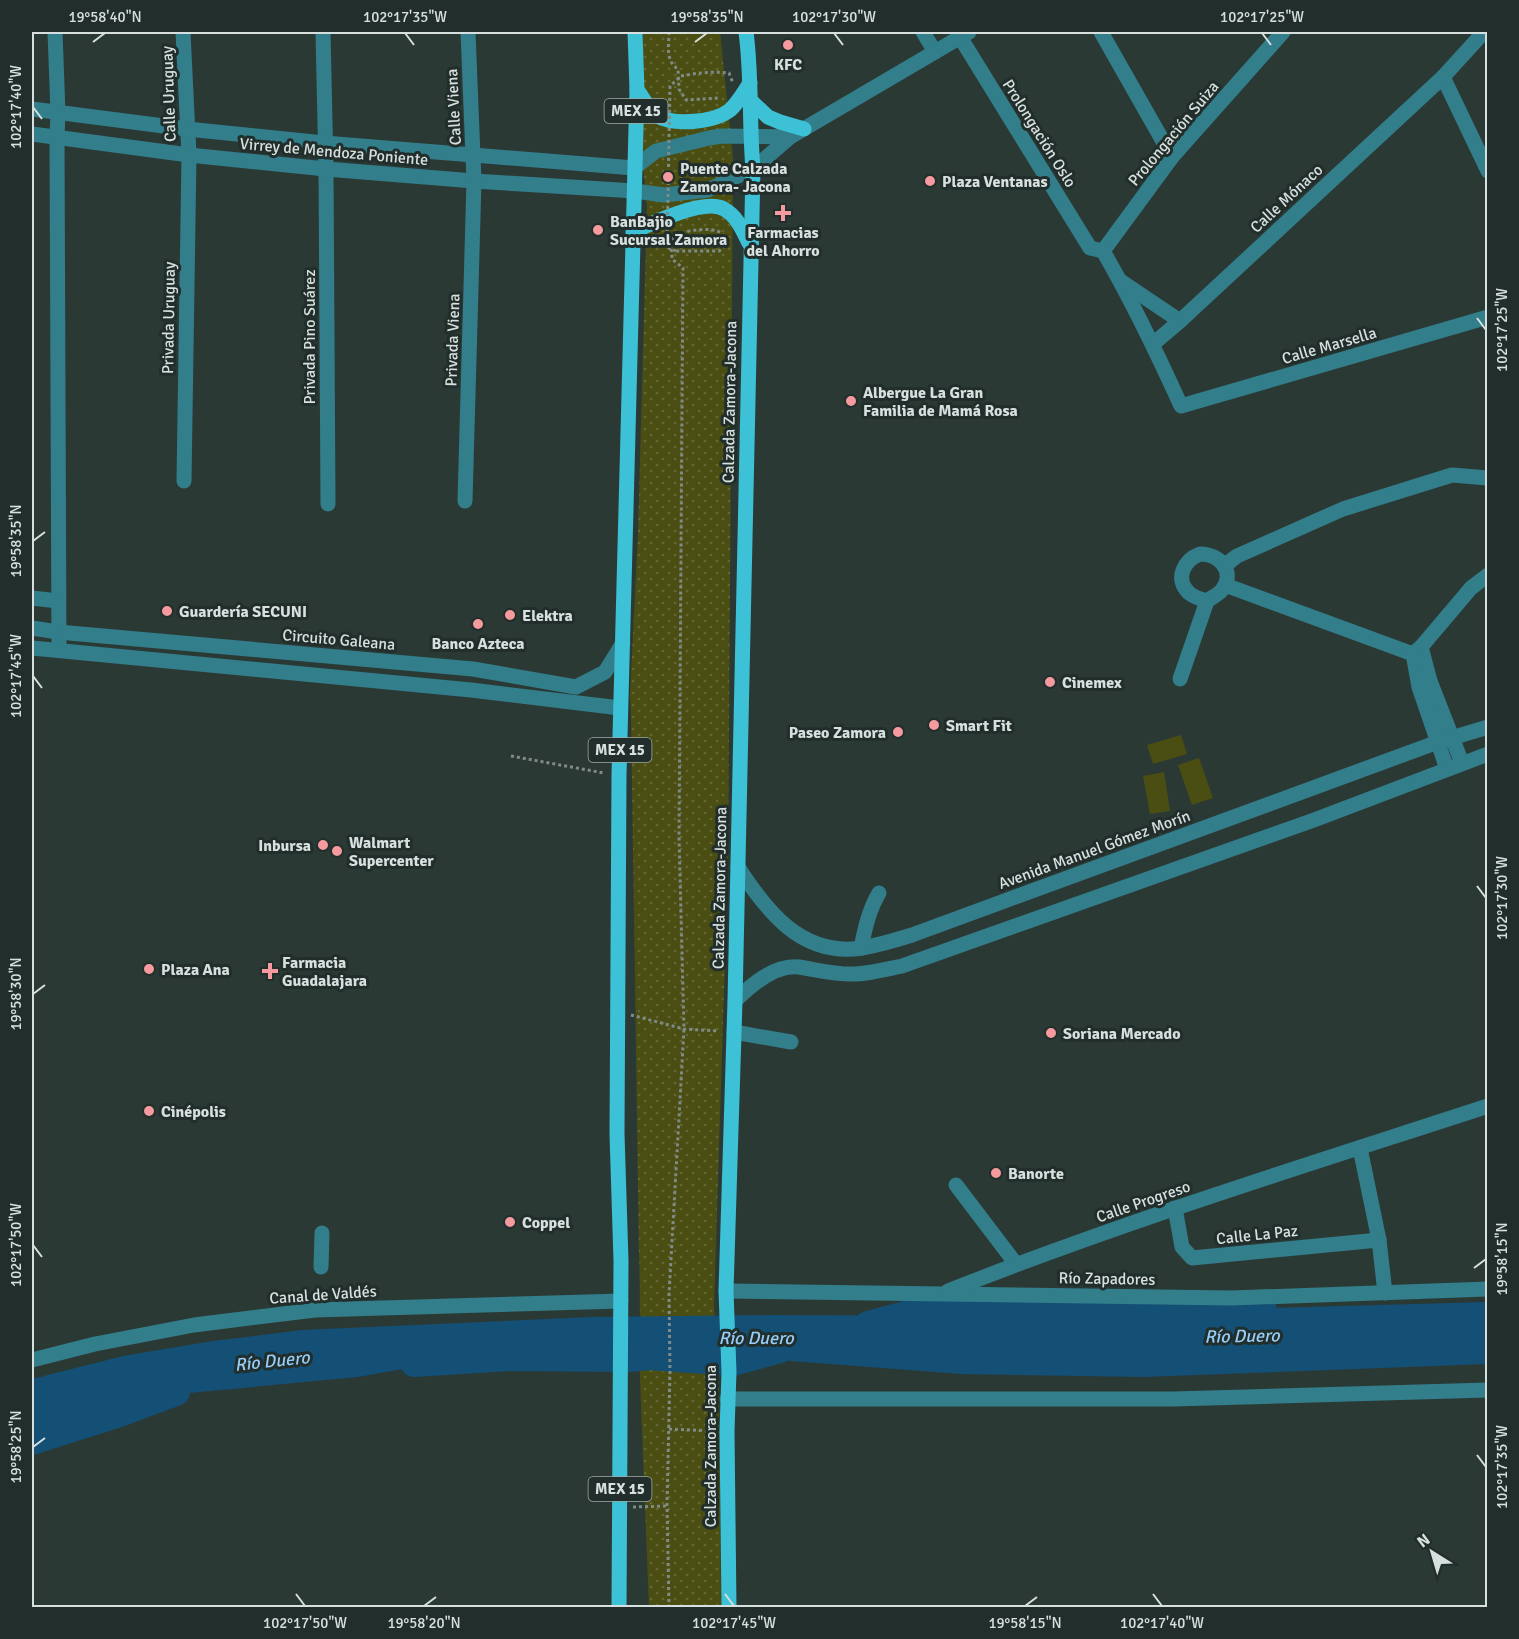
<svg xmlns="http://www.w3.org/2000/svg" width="1519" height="1639" font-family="Signika,sans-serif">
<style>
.park{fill:url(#park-dots)}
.pitch{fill:#4a4e12}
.water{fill:#144f75}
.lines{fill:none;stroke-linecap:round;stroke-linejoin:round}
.river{stroke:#144f75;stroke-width:28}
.path{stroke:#808b88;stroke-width:3;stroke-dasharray:3 3;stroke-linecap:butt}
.minor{stroke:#337e8b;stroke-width:15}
.major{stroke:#3dc1d6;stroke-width:15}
.path-bridge{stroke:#808b88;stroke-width:3;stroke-dasharray:3 3;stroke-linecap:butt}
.ticks{fill:none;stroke:#d7e0de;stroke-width:2}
.poi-dot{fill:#f59b9f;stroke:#212e2b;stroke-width:2}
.labels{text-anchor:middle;stroke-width:6;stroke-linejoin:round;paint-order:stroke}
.shield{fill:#212e2b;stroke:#a0aba8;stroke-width:1.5}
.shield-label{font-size:15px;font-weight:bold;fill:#d7e0de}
.poi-label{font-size:16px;font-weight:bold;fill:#d7e0de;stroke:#212e2b;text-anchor:start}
.street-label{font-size:16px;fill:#d7e0de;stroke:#212e2b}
.water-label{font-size:18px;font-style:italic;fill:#96cdf7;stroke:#212e2b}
.neatline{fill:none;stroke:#d7e0de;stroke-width:2}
.ticks-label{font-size:15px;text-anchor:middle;fill:#d7e0de}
</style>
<defs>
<pattern id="park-dots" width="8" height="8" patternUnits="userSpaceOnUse" patternTransform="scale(1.5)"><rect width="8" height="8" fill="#4a4e12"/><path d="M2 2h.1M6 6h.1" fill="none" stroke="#636734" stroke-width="1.8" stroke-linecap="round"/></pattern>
</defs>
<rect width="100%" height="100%" fill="#2b3935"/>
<path class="park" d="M643,32h77l13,125 -5,706 -14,443 5,67 2,235 -72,-1c-3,-76 -6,-152 -9,-229 -1,-41 1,-82 -1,-124l-8,-538 -1,-21 8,-161 9,-327 -4,-42z"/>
<g class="pitch">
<path d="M1181,735l6,19 -34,10 -6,-19z"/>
<path d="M1199,758l14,40 -21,7 -14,-40z"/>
<path d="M1164,772l6,39 -20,3 -7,-38z"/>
</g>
<path class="water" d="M1487,1302v62l-344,13 -182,-3 -183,-14 -180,-7 -128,4 -112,20 -169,16 -157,40v-54l91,-23 90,-15 89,-11 289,-13 176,-2 218,1z"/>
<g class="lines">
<g class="river">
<path d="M868,1325l56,-15h339"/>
<path d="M414,1363l97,-6 118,1 20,-2 84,6 47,-13"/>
<path d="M32,1441l88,-28 56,-21"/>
</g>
<g class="path">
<path d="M669,32c0,13 -4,29 9,37l1,20 7,11 32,-2"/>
<path d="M681,76c16,-3 32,-5 48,-3l4,10"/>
<path d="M511,756l93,17"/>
<path d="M631,1015l53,14 35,2"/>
<path d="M669,1429l44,2"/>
<path d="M633,1507l34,-1"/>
<path d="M669,1608l-2,-102 3,-135 -1,-76 15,-266 -5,-192 4,-569 -11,-9c0,-6 -2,-14 0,-19 4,-10 41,-14 49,-7 4,3 4,8 4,13l-6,5h-43"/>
</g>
<g class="minor">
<path d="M55,32l3,81 -1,24 2,513"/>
<path d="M183,32l6,123 -5,326"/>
<path d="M323,32l3,137 2,335"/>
<path d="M923,32l12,20"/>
<path d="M1101,32l71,125"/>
<path d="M960,37l130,211 13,3 69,-94 111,-125"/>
<path d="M1443,77l45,94"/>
<path d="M32,109l155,20 137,14 310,25 22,-17 53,-13 13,-2 68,1"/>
<path d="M32,134l157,21 137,14 148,12 161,10 29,4 44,-5 45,-21 37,-32 179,-105"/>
<path d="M1103,251c29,50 54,102 78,155l307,-89"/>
<path d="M1122,282l58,39"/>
<path d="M1153,344l27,-23 263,-244 40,-44"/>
<path d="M465,501l9,-320 -6,-149"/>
<path d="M1200,554c20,0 36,18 22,36 -4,5 -10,7 -15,11 -7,-2 -13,-4 -18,-8 -15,-14 -5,-33 11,-39z"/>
<path d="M1224,566l13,-10 106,-47 109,-34 36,3"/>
<path d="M1225,585l188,69"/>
<path d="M32,598l26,3"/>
<path d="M32,628l26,4 415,37 103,18 29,-15 18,-29"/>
<path d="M1421,647l9,34 32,82"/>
<path d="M32,648l439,42 149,18"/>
<path d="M1415,652l6,-5 50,-59 17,-13"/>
<path d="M1413,654l6,33 28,82"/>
<path d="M1180,679l27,-78"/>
<path d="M738,867c29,45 64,90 124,81 17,-3 34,-8 50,-13l526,-193 50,-15"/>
<path d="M861,948c4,-20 8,-38 18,-55"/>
<path d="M735,1001c16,-16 40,-37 64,-34 19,3 37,8 57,7 15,-1 31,-5 46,-8l412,-146 174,-66"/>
<path d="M734,1032l57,10"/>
<path d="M1360,1148l19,92 6,53"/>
<path d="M956,1185l60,79"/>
<path d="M1175,1208l7,39 10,11 187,-18"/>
<path d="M321,1267l1,-34"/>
<path d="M726,1291l505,7 257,-9"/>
<path d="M948,1291c177,-70 359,-126 540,-185"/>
<path d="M32,1360l63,-16 99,-19 121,-15 306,-9"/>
<path d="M727,1399h446l315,-9"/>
</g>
<g class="major">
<path d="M637,90c6,7 12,21 20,26 18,10 58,6 73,-6 8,-7 14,-18 20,-27"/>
<path d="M749,99l19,18 12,5 24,7"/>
<path d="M633,232c19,-9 72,-34 91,-23 13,7 19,22 25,34"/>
<path d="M619,1608l2,-347 -4,-127 2,-359 18,-685 -2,-58"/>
<path d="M729,1608l-2,-177 2,-59 -3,-81 9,-290 18,-832c-4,-46 -1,-92 -7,-137"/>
</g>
<path class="path-bridge" d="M676,251l-9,-4 3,-161 11,-10"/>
</g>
<path class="ticks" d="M405,33l9,12M834,33l9,12M1262,33l9,12M93,42l12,-9M695,42l12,-9M33,107l9,12M1477,318l9,12M33,541l12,-9M33,676l9,12M1477,886l9,12M33,994l12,-9M33,1245l9,12M1474,1268l12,-9M33,1447l12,-9M1477,1455l9,12M296,1594l9,12M725,1594l9,12M1153,1594l9,12M424,1606l12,-9M1025,1606l12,-9"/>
<g class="poi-dot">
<circle cx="788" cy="45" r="6"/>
<circle cx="668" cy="177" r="6"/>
<circle cx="930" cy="181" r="6"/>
<path d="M780 204h6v6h6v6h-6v6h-6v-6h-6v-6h6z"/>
<circle cx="598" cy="230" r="6"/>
<circle cx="851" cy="401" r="6"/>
<circle cx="167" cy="611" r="6"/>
<circle cx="510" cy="615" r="6"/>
<circle cx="478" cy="624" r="6"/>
<circle cx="1050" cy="682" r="6"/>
<circle cx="934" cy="725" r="6"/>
<circle cx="898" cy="732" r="6"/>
<circle cx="323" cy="845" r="6"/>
<circle cx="337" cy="851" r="6"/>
<circle cx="149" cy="969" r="6"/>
<path d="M267 962h6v6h6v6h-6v6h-6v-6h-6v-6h6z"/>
<circle cx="1051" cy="1033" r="6"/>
<circle cx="149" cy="1111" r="6"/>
<circle cx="996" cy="1173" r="6"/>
<circle cx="510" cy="1222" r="6"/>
</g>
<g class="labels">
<g class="shield">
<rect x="604.5" y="99" width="63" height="24" rx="4.5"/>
<rect x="588.5" y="738" width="63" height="24" rx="4.5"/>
<rect x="588.5" y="1477" width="63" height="24" rx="4.5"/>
</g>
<g class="shield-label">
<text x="636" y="116">MEX 15</text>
<text x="620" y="755">MEX 15</text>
<text x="620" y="1494">MEX 15</text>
</g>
<g class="poi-label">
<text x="788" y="70" text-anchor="middle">KFC</text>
<text x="680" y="174">Puente Calzada<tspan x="680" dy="18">Zamora- Jacona</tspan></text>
<text x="942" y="187">Plaza Ventanas</text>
<text x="610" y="227">BanBajio<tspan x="610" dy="18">Sucursal Zamora</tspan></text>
<text x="783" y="238" text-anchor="middle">Farmacias<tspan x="783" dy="18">del Ahorro</tspan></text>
<text x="863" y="398">Albergue La Gran<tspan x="863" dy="18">Familia de Mamá Rosa</tspan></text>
<text x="179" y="617">Guardería SECUNI</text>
<text x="522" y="621">Elektra</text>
<text x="478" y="649" text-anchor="middle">Banco Azteca</text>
<text x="1062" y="688">Cinemex</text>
<text x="946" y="731">Smart Fit</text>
<text x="886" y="738" text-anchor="end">Paseo Zamora</text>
<text x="349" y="848">Walmart<tspan x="349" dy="18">Supercenter</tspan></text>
<text x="311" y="851" text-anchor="end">Inbursa</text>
<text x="282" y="968">Farmacia<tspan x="282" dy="18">Guadalajara</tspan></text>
<text x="161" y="975">Plaza Ana</text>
<text x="1063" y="1039">Soriana Mercado</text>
<text x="161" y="1117">Cinépolis</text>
<text x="1008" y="1179">Banorte</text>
<text x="522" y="1228">Coppel</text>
</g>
<g class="street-label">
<text transform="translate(168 94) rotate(-92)" y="6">Calle Uruguay</text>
<text transform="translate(453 107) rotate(-93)" y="6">Calle Viena</text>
<text transform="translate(1040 133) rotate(58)" y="6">Prolongación Oslo</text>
<text transform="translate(1173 133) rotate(-50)" y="6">Prolongación Suiza</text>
<text transform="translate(334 151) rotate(5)" y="6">Virrey de Mendoza Poniente</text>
<text transform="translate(1286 198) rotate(-43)" y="6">Calle Mónaco</text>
<text transform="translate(168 318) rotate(-89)" y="6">Privada Uruguay</text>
<text transform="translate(309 337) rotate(-90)" y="6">Privada Pino Suárez</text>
<text transform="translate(452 340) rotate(-88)" y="6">Privada Viena</text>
<text transform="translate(1329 345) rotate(-16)" y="6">Calle Marsella</text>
<text transform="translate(729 402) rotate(-89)" y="6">Calzada Zamora-Jacona</text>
<text transform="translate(339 639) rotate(5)" y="6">Circuito Galeana</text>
<text transform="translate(1094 849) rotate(-20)" y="6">Avenida Manuel Gómez Morín</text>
<text transform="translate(719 888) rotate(-89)" y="6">Calzada Zamora-Jacona</text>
<text transform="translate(1143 1201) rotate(-19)" y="6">Calle Progreso</text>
<text transform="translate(1257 1234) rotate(-6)" y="6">Calle La Paz</text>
<text transform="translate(1107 1278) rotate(1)" y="6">Río Zapadores</text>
<text transform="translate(323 1294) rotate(-4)" y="6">Canal de Valdés</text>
<text transform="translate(710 1446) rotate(-90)" y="6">Calzada Zamora-Jacona</text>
</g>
<g class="water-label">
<text transform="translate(1242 1336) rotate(-1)" y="6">Río Duero</text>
<text x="756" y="1344">Río Duero</text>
<text transform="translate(272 1361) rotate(-6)" y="6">Río Duero</text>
</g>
</g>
<rect width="1519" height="1639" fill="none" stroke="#212e2b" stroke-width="66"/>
<g transform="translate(1432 1552) rotate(323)" stroke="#212e2b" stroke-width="4.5" paint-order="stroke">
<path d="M0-4.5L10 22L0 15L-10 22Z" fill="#d7e0de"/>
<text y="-9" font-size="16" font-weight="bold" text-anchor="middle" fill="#d7e0de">N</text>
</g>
<rect x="33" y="33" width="1453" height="1573" class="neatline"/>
<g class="ticks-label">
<text x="105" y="22">19°58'40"N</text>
<text x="405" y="22">102°17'35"W</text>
<text x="707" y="22">19°58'35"N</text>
<text x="834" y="22">102°17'30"W</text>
<text x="1262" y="22">102°17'25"W</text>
<text transform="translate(16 107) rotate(-90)" y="5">102°17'40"W</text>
<text transform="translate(1502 330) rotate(-90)" y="5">102°17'25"W</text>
<text transform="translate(16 541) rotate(-90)" y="5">19°58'35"N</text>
<text transform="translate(16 676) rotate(-90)" y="5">102°17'45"W</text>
<text transform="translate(1502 898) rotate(-90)" y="5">102°17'30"W</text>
<text transform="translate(16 994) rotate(-90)" y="5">19°58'30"N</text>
<text transform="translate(16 1245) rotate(-90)" y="5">102°17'50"W</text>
<text transform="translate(1502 1259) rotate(-90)" y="5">19°58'15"N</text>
<text transform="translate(16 1447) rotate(-90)" y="5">19°58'25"N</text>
<text transform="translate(1502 1467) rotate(-90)" y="5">102°17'35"W</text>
<text x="305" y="1628">102°17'50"W</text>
<text x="424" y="1628">19°58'20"N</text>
<text x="734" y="1628">102°17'45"W</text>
<text x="1025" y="1628">19°58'15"N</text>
<text x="1162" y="1628">102°17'40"W</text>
</g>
</svg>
